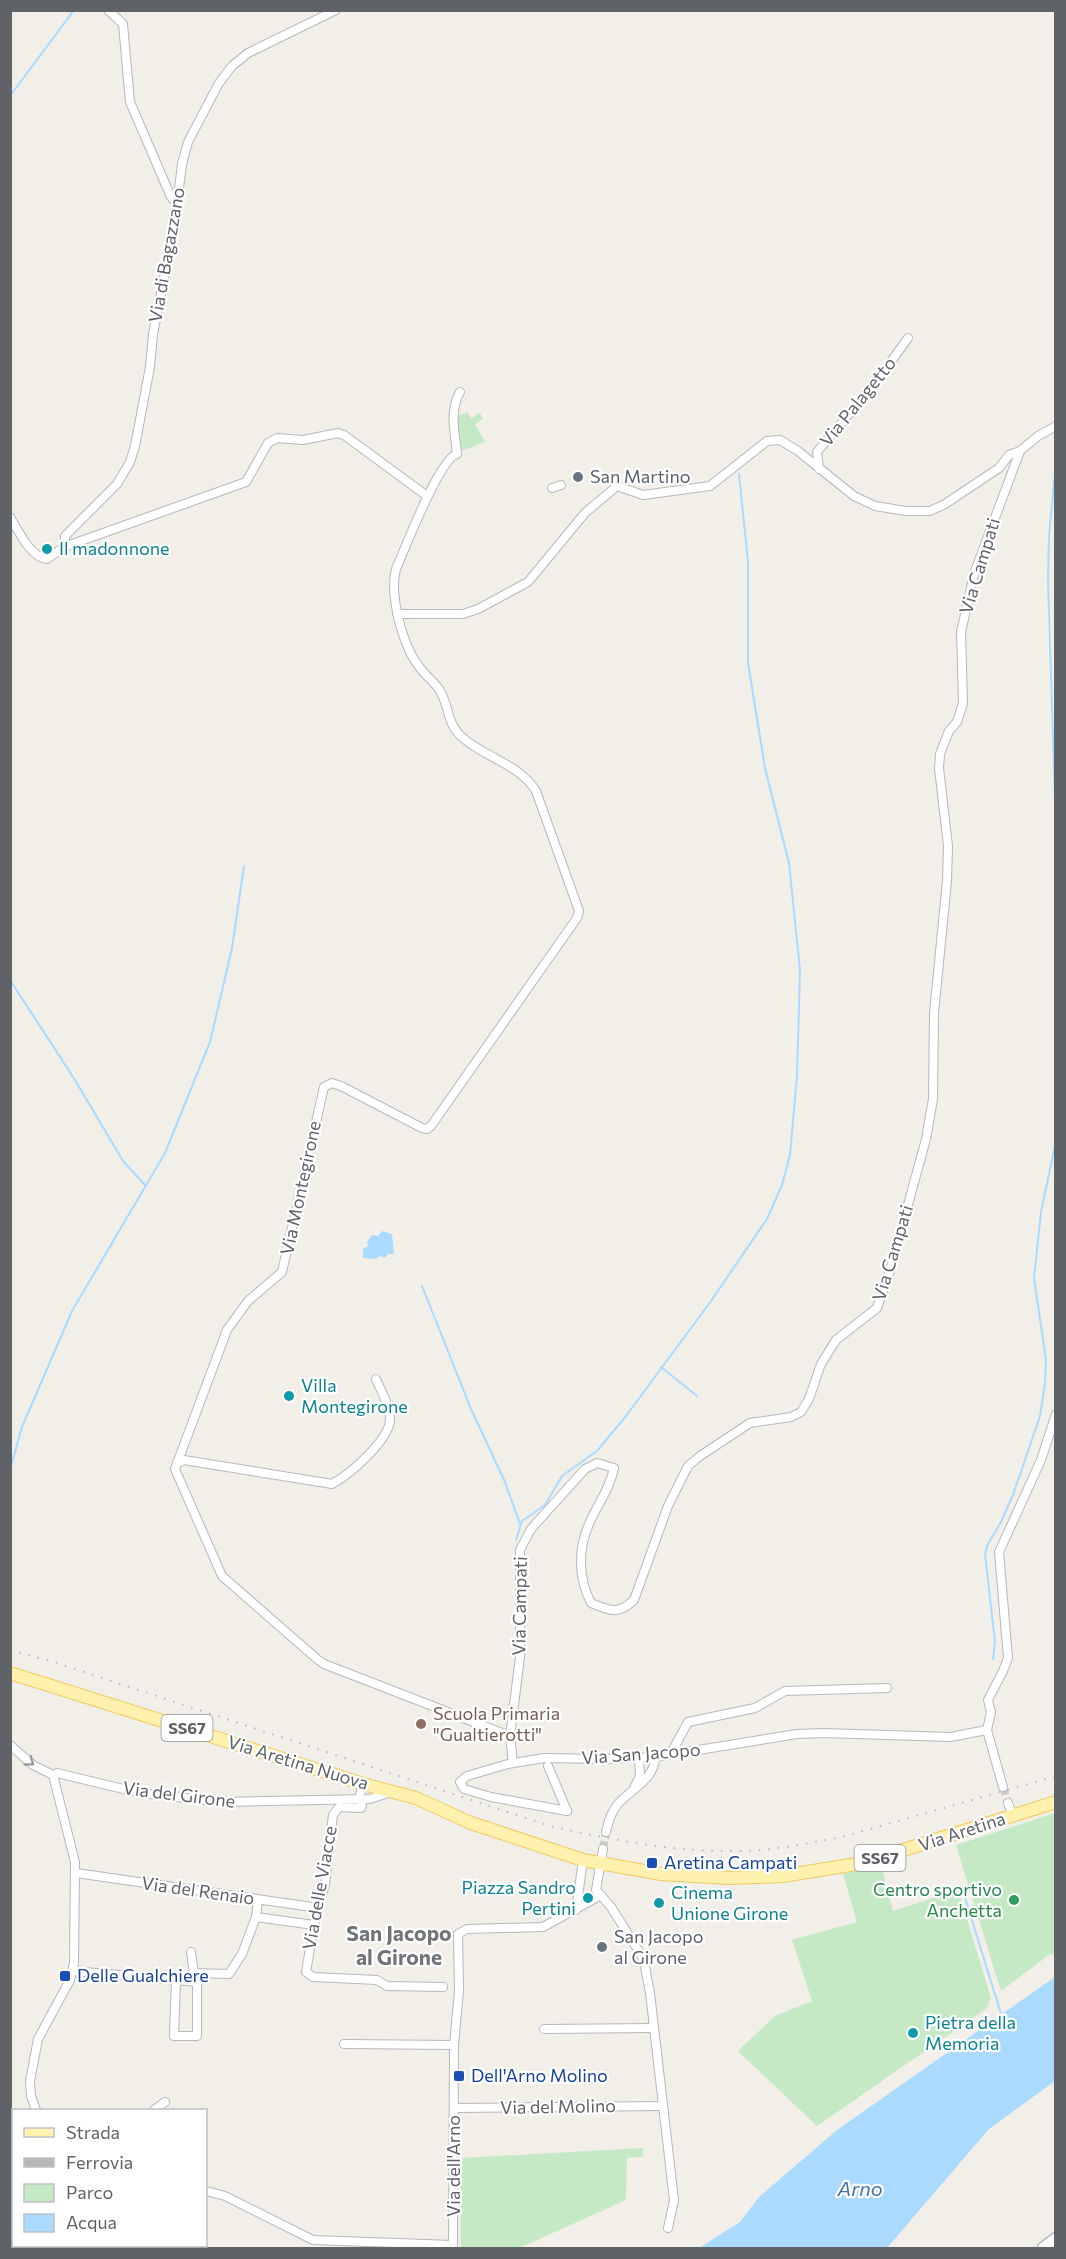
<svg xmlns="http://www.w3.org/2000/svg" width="1066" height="2259" font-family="Commissioner,sans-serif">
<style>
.green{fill:#c5e8c5}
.water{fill:#aadaff}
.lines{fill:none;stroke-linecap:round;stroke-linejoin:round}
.stream{stroke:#aadaff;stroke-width:2}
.minor-tunnel{stroke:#ccccc8;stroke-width:8;stroke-dasharray:8 4;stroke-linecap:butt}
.minor-casing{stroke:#b5b8bc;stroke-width:10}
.secondary-casing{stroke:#b6babf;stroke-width:13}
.primary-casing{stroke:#f2c960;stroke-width:14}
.minor{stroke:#fff;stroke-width:8}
.secondary{stroke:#fff;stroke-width:10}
.primary{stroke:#fff2af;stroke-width:12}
.rail{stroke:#b6b7b8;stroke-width:2;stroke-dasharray:1.5 8;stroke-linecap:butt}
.oneway{stroke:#979a9d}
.worship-dot{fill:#6b7280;stroke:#fff;stroke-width:2}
.culture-dot{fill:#0f9aa8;stroke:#fff;stroke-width:2}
.education-dot{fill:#8d6e63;stroke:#fff;stroke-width:2}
.transit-dot{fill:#1a4fb4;stroke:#fff;stroke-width:2}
.leisure-dot{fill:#2e9e5b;stroke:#fff;stroke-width:2}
.labels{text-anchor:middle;stroke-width:4.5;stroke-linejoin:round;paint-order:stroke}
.shield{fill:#fff;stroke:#8f9295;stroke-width:1.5}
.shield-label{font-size:16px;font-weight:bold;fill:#5f6368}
.street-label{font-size:18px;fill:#5f6368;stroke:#fff}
.worship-label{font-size:18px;fill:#5b616d;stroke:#fff;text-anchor:start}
.culture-label{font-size:18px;fill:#0d838f;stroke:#fff;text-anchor:start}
.education-label{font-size:18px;fill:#785e54;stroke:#fff;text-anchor:start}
.transit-label{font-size:18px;fill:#164399;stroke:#fff;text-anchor:start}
.leisure-label{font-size:18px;fill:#27864d;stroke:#fff;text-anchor:end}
.water-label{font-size:20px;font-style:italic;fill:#4174aa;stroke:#fff}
.quarter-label{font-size:21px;font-weight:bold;fill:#70757a;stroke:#fff}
</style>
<rect width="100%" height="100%" fill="#f1efe8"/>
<g class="green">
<path d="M467,412l4,6 9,-5 3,6 -8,5 10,18 -23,9 -5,-35z"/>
<path d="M1055,1813v141h-5l-49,37 -45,-146z"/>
<path d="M881,1865l12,46 65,-21 33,108 -4,10 -170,118 -79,-75 37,-35 37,-15 -20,-61 65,-18 -14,-48z"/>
<path d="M643,2148v9l-16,1 -1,42 -107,48h-58l-1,-90z"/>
</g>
<g class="water">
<path d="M382,1231l10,3 2,20h-6l-3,4 -5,-2 -4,3 -13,-1v-9l5,-3 -1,-4 5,-7 6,1z"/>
<path d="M1055,1977v104l-66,48 -102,119h-188l41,-26 19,-25 78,-67z"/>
</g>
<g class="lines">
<g class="stream">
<path d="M10,96l64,-86"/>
<path d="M1056,462l-7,74 -1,45 8,251"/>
<path d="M10,980l65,100 48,81 22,24"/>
<path d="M422,1286l49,123 34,73 15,42"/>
<path d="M661,1367l36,29"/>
<path d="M10,1470l12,-43 50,-116 93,-158 45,-111 22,-94 12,-82"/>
<path d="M516,1540l6,-19 23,-16 17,-29 35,-25 29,-35 85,-115 56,-82 15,-34 8,-30 7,-79 3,-106 -11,-107 -24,-95 -17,-105v-101l-9,-88"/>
<path d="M993,1659l2,-17 -10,-88 3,-10 13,-22 12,-27 27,-79 5,-33 1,-23 -12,-82 7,-66 15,-71"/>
<path d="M962,1888l40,129"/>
</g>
<g class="minor-tunnel">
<path d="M1003,1787l5,16"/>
<path d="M603,1849l3,-17"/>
</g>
<g class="minor-casing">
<g id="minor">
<path d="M108,10l15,14 7,78 41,95 6,6"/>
<path d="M460,392c-11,19 -5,41 -3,62 -18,5 -52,95 -61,115 -7,27 7,79 25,100 5,7 13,13 18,20 11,17 7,35 24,49 23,20 56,26 73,53l43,120 -2,7 -146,208 -4,3 -5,-1 -81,-42 -9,-3 -8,4 -42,185 -34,29 -21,29 -52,139 47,107 95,83 7,5 186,72"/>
<path d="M819,469l-2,-17 63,-75 28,-39"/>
<path d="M552,488l9,-3"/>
<path d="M10,517c8,13 20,40 37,42l17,-12 182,-65 22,-39 9,-5 26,2 35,-7 6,2 83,61"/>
<path d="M64,547l1,-11 52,-52 13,-22 5,-16 15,-79 3,-33 22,-112 7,-58 6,-22 31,-59 13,-17 16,-13 88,-43"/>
<path d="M397,614h66l15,-5 50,-27 57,-69 32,-27 26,9 67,-9 57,-45 13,-1 18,11 56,45 21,10 31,5h24l15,-7 54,-36 10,-13 11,-4 18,-15 18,-10"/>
<path d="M177,1463l7,-3 148,24c17,-9 58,-44 58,-65 0,-13 -9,-28 -14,-40"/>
<path d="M10,1745l23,20 20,10 4,-2 83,20 83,9 147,-3 21,-7"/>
<path d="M670,1755l18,-33 67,-14 30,-17 102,-3"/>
<path d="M513,1763l-3,-27 10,-79v-107l11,-21 54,-60 12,-6 17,5c-4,21 -17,37 -25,56 -11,25 -11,54 2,79 19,8 27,12 43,-3l34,-94 20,-40 12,-10 50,-33 41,-6 10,-5 8,-13 12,-35 15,-24 41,-32 12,-34 37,-135 7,-40 1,-86 13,-132 1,-35 -9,-78 1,-14 9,-23 8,-9 6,-19 -2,-71 13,-58 46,-123"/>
<path d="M548,1766l19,45"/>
<path d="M363,1784l-4,14 3,7 -1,3 -22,-1 -6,8 -8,69 -11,41 -8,47 7,5 64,3 10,6 56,1"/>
<path d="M635,1786l5,-10 -1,-18"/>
<path d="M1003,1787l-16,-57 4,-18 -3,-12 15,-29 5,-13 -9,-106 42,-92 15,-46"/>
<path d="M1008,1803l5,13"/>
<path d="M567,1811l-76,-14 -27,-8 -4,-7 7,-6 41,-12 36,-6 61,1 50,-2 142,-23 26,-1 127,4 37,-7"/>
<path d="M606,1832c2,-10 5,-19 11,-27 13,-16 38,-25 38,-48"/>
<path d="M603,1849l-7,41 15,17 29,46 4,8 6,32 24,207 -6,28"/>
<path d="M76,1873l243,35"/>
<path d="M258,1900l-2,17 58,8"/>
<path d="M576,1910l7,-50"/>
<path d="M191,1952l3,21 35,1 13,-20 14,-37"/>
<path d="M73,1971l103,9 -2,56h23v-54l-21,-2"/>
<path d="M544,2029l109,-1"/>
<path d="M344,2044l110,1"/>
<path d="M454,2108l209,-2"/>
<path d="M36,2110l-5,-14 -1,-15 8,-42 32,-59 4,-17 1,-101 -22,-87"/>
<path d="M154,2110l11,-8"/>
<path d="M10,2159l4,-3"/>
<path d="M206,2191l19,5 88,44 140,5 1,-200 5,-55 -1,-56 9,-5 76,-2 58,-32"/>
</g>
</g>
<g class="secondary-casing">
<path id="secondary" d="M1043,2248l13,-10"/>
</g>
<g class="primary-casing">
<path id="primary" d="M10,1673l353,111 53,14 55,25 112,37 78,14 69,4 53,-2 79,-13 194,-61"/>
</g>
<use href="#minor" class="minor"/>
<use href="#secondary" class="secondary"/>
<use href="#primary" class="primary"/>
<path class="rail" d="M10,1650l44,12 496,164c59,13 117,25 178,25 38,1 76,-7 114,-14l214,-61"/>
</g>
<defs><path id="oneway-chevron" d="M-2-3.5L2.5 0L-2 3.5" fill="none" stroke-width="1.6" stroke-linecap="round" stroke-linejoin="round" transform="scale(1.5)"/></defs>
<use class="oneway" href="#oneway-chevron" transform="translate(30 1762) rotate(36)"/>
<g class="worship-dot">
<circle cx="578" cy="477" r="6"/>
<circle cx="602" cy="1947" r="6"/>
</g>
<g class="culture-dot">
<circle cx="47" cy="549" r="6"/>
<circle cx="289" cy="1396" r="6"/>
<circle cx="588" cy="1898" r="6"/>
<circle cx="659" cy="1903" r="6"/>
<circle cx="913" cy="2033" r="6"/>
</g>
<circle class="education-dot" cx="421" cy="1724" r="6"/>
<g class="transit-dot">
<rect x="646" y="1857" width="12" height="12" rx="3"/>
<rect x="59" y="1970" width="12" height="12" rx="3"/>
<rect x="453" y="2070" width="12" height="12" rx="3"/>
</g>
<circle class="leisure-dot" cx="1014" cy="1900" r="6"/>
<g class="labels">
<g class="shield">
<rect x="161.5" y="1715" width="51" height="26" rx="4.5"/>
<rect x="854.5" y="1845" width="51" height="26" rx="4.5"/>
</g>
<g class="shield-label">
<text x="187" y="1734">SS67</text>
<text x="880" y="1864">SS67</text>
</g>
<g class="street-label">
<text transform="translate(167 255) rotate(-80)" y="6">Via di Bagazzano</text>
<text transform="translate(858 402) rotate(-51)" y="6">Via Palagetto</text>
<text transform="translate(980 566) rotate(-73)" y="6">Via Campati</text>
<text transform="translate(301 1188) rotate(-78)" y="6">Via Montegirone</text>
<text transform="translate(893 1253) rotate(-73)" y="6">Via Campati</text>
<text transform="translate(520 1606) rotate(-89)" y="6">Via Campati</text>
<text transform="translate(641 1754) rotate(-4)" y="6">Via San Jacopo</text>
<text transform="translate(298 1763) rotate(17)" y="6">Via Aretina Nuova</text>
<text transform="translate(179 1795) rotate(7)" y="6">Via del Girone</text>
<text transform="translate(962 1832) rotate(-18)" y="6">Via Aretina</text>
<text transform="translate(320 1888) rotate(-80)" y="6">Via delle Viacce</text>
<text transform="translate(198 1891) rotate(8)" y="6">Via del Renaio</text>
<text transform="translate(558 2107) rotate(-1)" y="6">Via del Molino</text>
<text transform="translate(454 2166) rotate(-90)" y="6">Via dell'Arno</text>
</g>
<g class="worship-label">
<text x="590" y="483">San Martino</text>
<text x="614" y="1943">San Jacopo<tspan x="614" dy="21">al Girone</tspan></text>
</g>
<g class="culture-label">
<text x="59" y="555">Il madonnone</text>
<text x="301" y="1392">Villa<tspan x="301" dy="21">Montegirone</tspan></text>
<text x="576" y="1894" text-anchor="end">Piazza Sandro<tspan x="576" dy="21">Pertini</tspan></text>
<text x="671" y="1899">Cinema<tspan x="671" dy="21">Unione Girone</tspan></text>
<text x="925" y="2029">Pietra della<tspan x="925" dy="21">Memoria</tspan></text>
</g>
<g class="education-label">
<text x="433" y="1720">Scuola Primaria<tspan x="433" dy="21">"Gualtierotti"</tspan></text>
</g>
<g class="transit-label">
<text x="664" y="1869">Aretina Campati</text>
<text x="77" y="1982">Delle Gualchiere</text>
<text x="471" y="2082">Dell'Arno Molino</text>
</g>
<g class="leisure-label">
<text x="1002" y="1896">Centro sportivo<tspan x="1002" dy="21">Anchetta</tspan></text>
</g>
<g class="water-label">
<text x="860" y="2196">Arno</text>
</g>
<g class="quarter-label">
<text x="399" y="1941">San Jacopo<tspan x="399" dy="24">al Girone</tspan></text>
</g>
</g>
<rect width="1066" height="2259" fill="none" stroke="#5f6368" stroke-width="24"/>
<rect x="12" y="2109" width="195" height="138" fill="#ffffff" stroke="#bfc1c3" stroke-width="1.5"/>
<rect x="24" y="2128" width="30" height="9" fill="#fff2af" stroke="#bfc1c3" stroke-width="1.5"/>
<text x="66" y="2139" font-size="18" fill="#5f6368">Strada</text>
<rect x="24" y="2158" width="30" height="9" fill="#b6b7b8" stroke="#bfc1c3" stroke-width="1.5"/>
<text x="66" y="2169" font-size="18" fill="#5f6368">Ferrovia</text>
<rect x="24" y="2184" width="30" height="18" fill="#c5e8c5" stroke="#bfc1c3" stroke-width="1.5"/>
<text x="66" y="2199" font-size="18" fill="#5f6368">Parco</text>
<rect x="24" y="2214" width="30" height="18" fill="#aadaff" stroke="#bfc1c3" stroke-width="1.5"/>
<text x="66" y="2229" font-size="18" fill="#5f6368">Acqua</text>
</svg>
